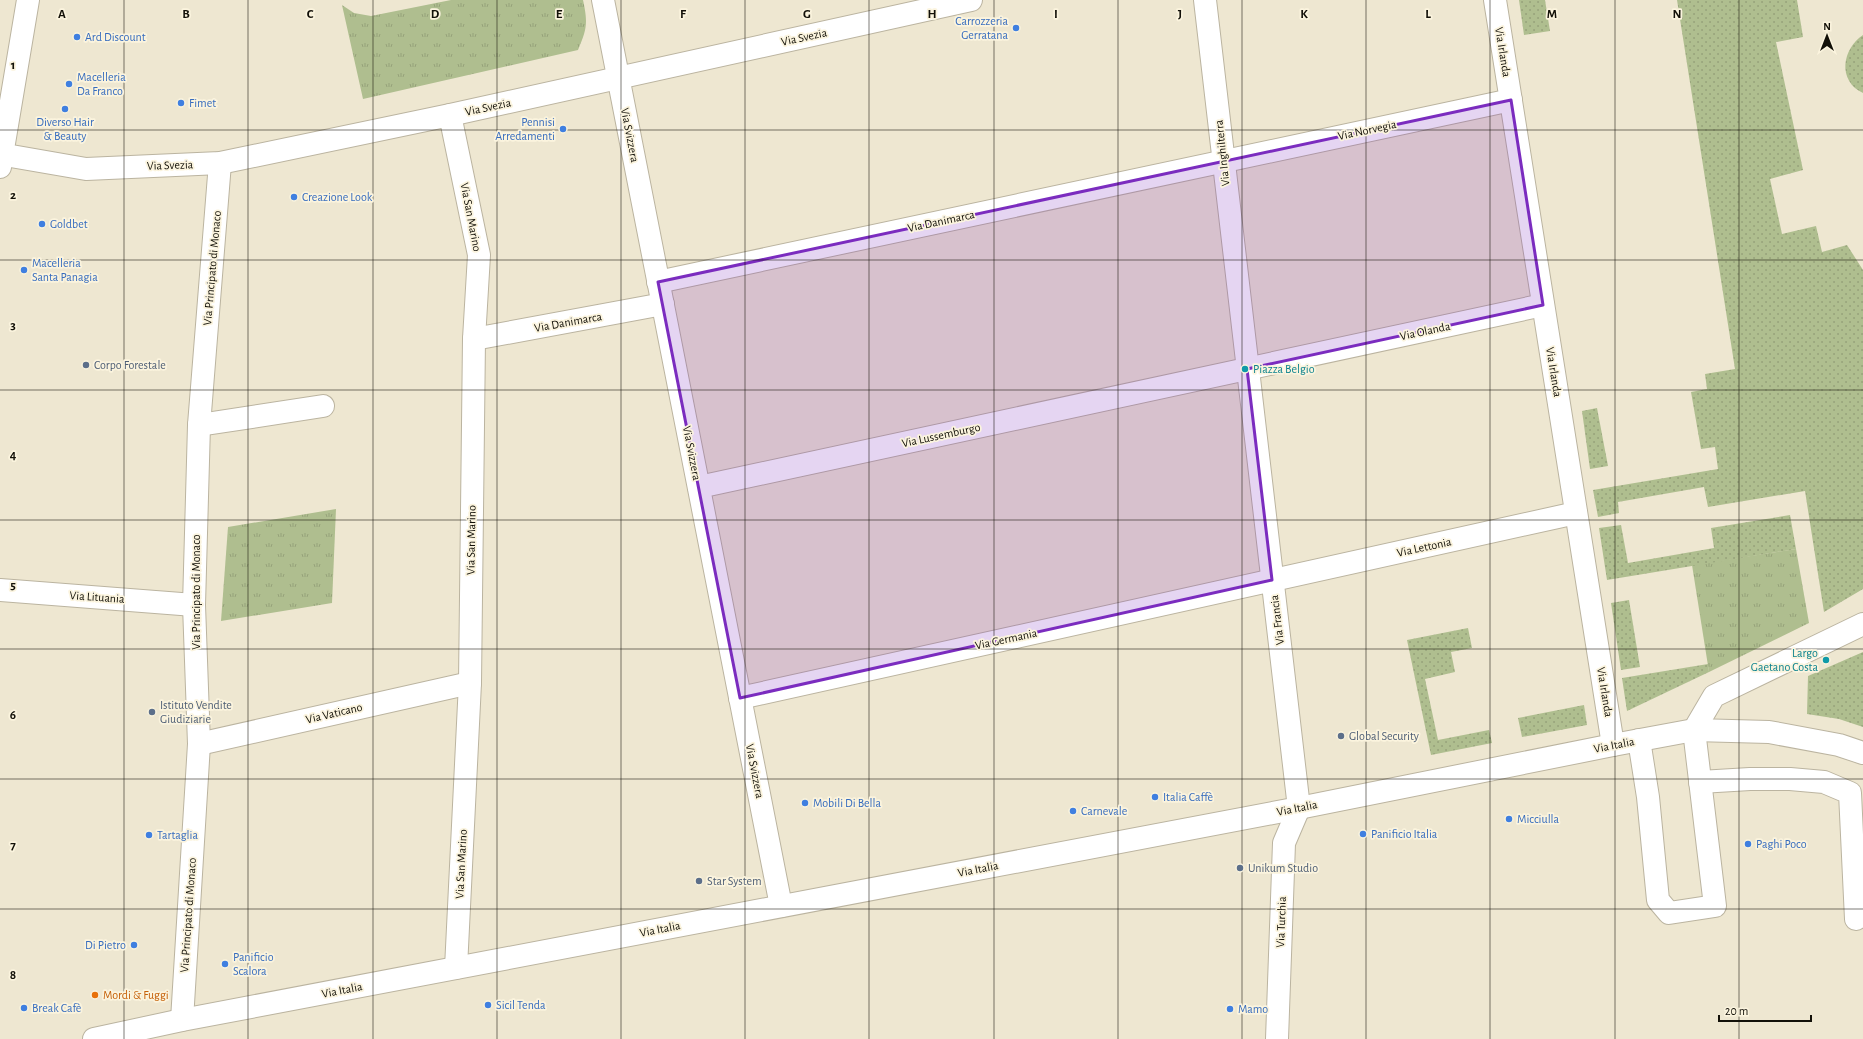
<svg xmlns="http://www.w3.org/2000/svg" width="1863" height="1039" font-family="'Alegreya Sans',sans-serif">
<style>
.grass{fill:url(#grass-tufts)}
.garden{fill:url(#garden-dots)}
.lines{fill:none;stroke-linecap:round;stroke-linejoin:round}
.minor-casing{stroke:#bbb4a0;stroke-width:24}
.minor{stroke:#fff;stroke-width:22}
.marked{fill:#7b2cbf;fill-opacity:0.2;stroke:#7b2cbf;stroke-width:3;stroke-linejoin:round}
.grid{fill:none;stroke:#121008;stroke-width:1;stroke-opacity:0.55}
.shop-dot{fill:#3f7fe0;stroke:#fbf4de;stroke-width:1.5}
.service-dot{fill:#5c6f8a;stroke:#fbf4de;stroke-width:1.5}
.culture-dot{fill:#0f9aa8;stroke:#fbf4de;stroke-width:1.5}
.food-dot{fill:#e8710a;stroke:#fbf4de;stroke-width:1.5}
.labels{text-anchor:middle;stroke-width:3.5;stroke-linejoin:round;paint-order:stroke}
.shop-label{font-size:12px;fill:#366cbe;stroke:#fbf4de;text-anchor:start}
.street-label{font-size:12px;fill:#121008;stroke:#fbf4de}
.service-label{font-size:12px;fill:#4e5e75;stroke:#fbf4de;text-anchor:start}
.culture-label{font-size:12px;fill:#0d838f;stroke:#fbf4de;text-anchor:start}
.food-label{font-size:12px;fill:#c56008;stroke:#fbf4de;text-anchor:start}
.grid-label{font-size:13px;text-anchor:middle;font-weight:bold;fill:#121008;stroke:#fbf4de;stroke-width:3.5;stroke-linejoin:round;paint-order:stroke}
</style>
<defs>
<pattern id="grass-tufts" width="24" height="20" patternUnits="userSpaceOnUse"><rect width="24" height="20" fill="#afbe8f"/><path d="M3 7l-1-3M5 7V3M7 7l1-3M15 17l-1-3M17 17v-4M19 17l1-3" fill="none" stroke="#96a27a"/></pattern>
<pattern id="garden-dots" width="8" height="8" patternUnits="userSpaceOnUse"><rect width="8" height="8" fill="#afbe8f"/><path d="M2 2h.1M6 6h.1" fill="none" stroke="#96a27a" stroke-width="1.8" stroke-linecap="round"/></pattern>
</defs>
<rect width="100%" height="100%" fill="#eee7d1"/>
<g class="grass">
<path d="M451,0h132c5,23 4,29 -5,50l-215,49 -21,-94 12,8 17,3z"/>
<path d="M336,509l-4,94 -111,18 7,-94z"/>
<path d="M1796,549l13,74 -100,49 -17,-107z"/>
</g>
<g class="garden">
<path d="M1519,0h26l5,31 -26,4z"/>
<path d="M1677,0h120l6,37 -27,5 27,128 -33,9 12,55 34,-8 6,26 25,-7 16,25v319l-39,23 -19,-121 -97,16 -4,-20 -86,15 1,11 -21,4 -5,-27 125,-21 -3,-22 -14,2 -10,-57 16,-3 -2,-15 30,-5z"/>
<path d="M1863,35v58c-26,-12 -21,-44 0,-58z"/>
<path d="M1597,408l11,58 -18,3 -8,-58z"/>
<path d="M1790,515l6,34 -189,31 -8,-52 22,-3 7,38 86,-15 -3,-20z"/>
<path d="M1629,600l11,67 -19,3 -10,-67z"/>
<path d="M1468,628l4,20 -21,4 4,20 -30,7 13,61 51,-10 3,13 -61,12 -24,-115z"/>
<path d="M1863,652v75l-24,-8 -32,-5 1,-38z"/>
<path d="M1708,664l1,8 -82,39 -5,-33z"/>
<path d="M1584,705l3,20 -65,12 -4,-19z"/>
</g>
<g class="lines">
<g class="minor-casing">
<g id="minor">
<path d="M603,0l178,906"/>
<path d="M1205,0l94,808"/>
<path d="M1495,0l118,745"/>
<path d="M450,115l29,140 -5,84 -4,344 -14,285"/>
<path d="M0,154l86,15 134,-6 230,-48 521,-115"/>
<path d="M0,167l28,-167"/>
<path d="M658,282l853,-182"/>
<path d="M474,339l189,-35"/>
<path d="M199,425l124,-19"/>
<path d="M699,487l844,-182"/>
<path d="M0,590l194,15"/>
<path d="M740,698l836,-185"/>
<path d="M1639,740l9,57 10,103 11,13 46,-7 -21,-176 20,-34 149,-72"/>
<path d="M199,744l271,-61"/>
<path d="M1700,782l50,-3h40l34,3 26,11 6,126"/>
<path d="M182,1020l17,-276 -5,-139 5,-180 21,-262"/>
<path d="M94,1039l88,-19 1117,-212 314,-63 81,-15 75,2 70,13 24,8"/>
<path d="M1277,1039l7,-196 15,-35"/>
</g>
</g>
<use href="#minor" class="minor"/>
</g>
<path class="marked" d="M1511,100l32,205 -296,64 25,211 -532,118 -82,-416z"/>
<path class="grid" d="M124,0v1039M248,0v1039M373,0v1039M497,0v1039M621,0v1039M745,0v1039M869,0v1039M994,0v1039M1118,0v1039M1242,0v1039M1366,0v1039M1490,0v1039M1615,0v1039M1739,0v1039M0,130h1863M0,260h1863M0,390h1863M0,520h1863M0,649h1863M0,779h1863M0,909h1863"/>
<g class="shop-dot">
<circle cx="1016" cy="28" r="4"/>
<circle cx="77" cy="37" r="4"/>
<circle cx="69" cy="84" r="4"/>
<circle cx="181" cy="103" r="4"/>
<circle cx="65" cy="109" r="4"/>
<circle cx="563" cy="129" r="4"/>
<circle cx="294" cy="197" r="4"/>
<circle cx="42" cy="224" r="4"/>
<circle cx="24" cy="270" r="4"/>
<circle cx="1155" cy="797" r="4"/>
<circle cx="805" cy="803" r="4"/>
<circle cx="1073" cy="811" r="4"/>
<circle cx="1509" cy="819" r="4"/>
<circle cx="1363" cy="834" r="4"/>
<circle cx="149" cy="835" r="4"/>
<circle cx="1748" cy="844" r="4"/>
<circle cx="134" cy="945" r="4"/>
<circle cx="225" cy="964" r="4"/>
<circle cx="488" cy="1005" r="4"/>
<circle cx="24" cy="1008" r="4"/>
<circle cx="1230" cy="1009" r="4"/>
</g>
<g class="service-dot">
<circle cx="86" cy="365" r="4"/>
<circle cx="152" cy="712" r="4"/>
<circle cx="1341" cy="736" r="4"/>
<circle cx="1240" cy="868" r="4"/>
<circle cx="699" cy="881" r="4"/>
</g>
<g class="culture-dot">
<circle cx="1245" cy="369" r="4"/>
<circle cx="1826" cy="660" r="4"/>
</g>
<circle class="food-dot" cx="95" cy="995" r="4"/>
<g class="labels">
<g class="shop-label">
<text x="1008" y="25" text-anchor="end">Carrozzeria<tspan x="1008" dy="14">Gerratana</tspan></text>
<text x="85" y="41">Ard Discount</text>
<text x="77" y="81">Macelleria<tspan x="77" dy="14">Da Franco</tspan></text>
<text x="189" y="107">Fimet</text>
<text x="65" y="126" text-anchor="middle">Diverso Hair<tspan x="65" dy="14">&amp; Beauty</tspan></text>
<text x="555" y="126" text-anchor="end">Pennisi<tspan x="555" dy="14">Arredamenti</tspan></text>
<text x="302" y="201">Creazione Look</text>
<text x="50" y="228">Goldbet</text>
<text x="32" y="267">Macelleria<tspan x="32" dy="14">Santa Panagia</tspan></text>
<text x="1163" y="801">Italia Caffè</text>
<text x="813" y="807">Mobili Di Bella</text>
<text x="1081" y="815">Carnevale</text>
<text x="1517" y="823">Micciulla</text>
<text x="1371" y="838">Panificio Italia</text>
<text x="157" y="839">Tartaglia</text>
<text x="1756" y="848">Paghi Poco</text>
<text x="126" y="949" text-anchor="end">Di Pietro</text>
<text x="233" y="961">Panificio<tspan x="233" dy="14">Scalora</tspan></text>
<text x="496" y="1009">Sicil Tenda</text>
<text x="32" y="1012">Break Cafè</text>
<text x="1238" y="1013">Mamo</text>
</g>
<g class="street-label">
<text transform="translate(804 37) rotate(-12)" y="4">Via Svezia</text>
<text transform="translate(1503 52) rotate(81)" y="4">Via Irlanda</text>
<text transform="translate(488 107) rotate(-12)" y="4">Via Svezia</text>
<text transform="translate(1367 130) rotate(-12)" y="4">Via Norvegia</text>
<text transform="translate(630 135) rotate(79)" y="4">Via Svizzera</text>
<text transform="translate(1222 153) rotate(-96)" y="4">Via Inghilterra</text>
<text transform="translate(170 165) rotate(-2)" y="4">Via Svezia</text>
<text transform="translate(471 217) rotate(79)" y="4">Via San Marino</text>
<text transform="translate(941 221) rotate(-12)" y="4">Via Danimarca</text>
<text transform="translate(212 268) rotate(-85)" y="4">Via Principato di Monaco</text>
<text transform="translate(568 322) rotate(-10)" y="4">Via Danimarca</text>
<text transform="translate(1425 331) rotate(-12)" y="4">Via Olanda</text>
<text transform="translate(1554 372) rotate(81)" y="4">Via Irlanda</text>
<text transform="translate(941 435) rotate(-12)" y="4">Via Lussemburgo</text>
<text transform="translate(692 453) rotate(79)" y="4">Via Svizzera</text>
<text transform="translate(471 540) rotate(-89)" y="4">Via San Marino</text>
<text transform="translate(1424 547) rotate(-12)" y="4">Via Lettonia</text>
<text transform="translate(196 592) rotate(-90)" y="4">Via Principato di Monaco</text>
<text transform="translate(97 597) rotate(4)" y="4">Via Lituania</text>
<text transform="translate(1277 620) rotate(-97)" y="4">Via Francia</text>
<text transform="translate(1006 639) rotate(-12)" y="4">Via Germania</text>
<text transform="translate(1605 692) rotate(81)" y="4">Via Irlanda</text>
<text transform="translate(334 713) rotate(-13)" y="4">Via Vaticano</text>
<text transform="translate(1614 745) rotate(-11)" y="4">Via Italia</text>
<text transform="translate(755 771) rotate(79)" y="4">Via Svizzera</text>
<text transform="translate(1297 808) rotate(-11)" y="4">Via Italia</text>
<text transform="translate(461 864) rotate(-87)" y="4">Via San Marino</text>
<text transform="translate(978 869) rotate(-11)" y="4">Via Italia</text>
<text transform="translate(188 915) rotate(-86)" y="4">Via Principato di Monaco</text>
<text transform="translate(1281 922) rotate(-88)" y="4">Via Turchia</text>
<text transform="translate(660 929) rotate(-11)" y="4">Via Italia</text>
<text transform="translate(342 990) rotate(-11)" y="4">Via Italia</text>
</g>
<g class="service-label">
<text x="94" y="369">Corpo Forestale</text>
<text x="160" y="709">Istituto Vendite<tspan x="160" dy="14">Giudiziarie</tspan></text>
<text x="1349" y="740">Global Security</text>
<text x="1248" y="872">Unikum Studio</text>
<text x="707" y="885">Star System</text>
</g>
<g class="culture-label">
<text x="1253" y="373">Piazza Belgio</text>
<text x="1818" y="657" text-anchor="end">Largo<tspan x="1818" dy="14">Gaetano Costa</tspan></text>
</g>
<g class="food-label">
<text x="103" y="999">Mordi &amp; Fuggi</text>
</g>
</g>
<g class="grid-label">
<text x="62" y="18">A</text>
<text x="186" y="18">B</text>
<text x="310" y="18">C</text>
<text x="435" y="18">D</text>
<text x="559" y="18">E</text>
<text x="683" y="18">F</text>
<text x="807" y="18">G</text>
<text x="932" y="18">H</text>
<text x="1056" y="18">I</text>
<text x="1180" y="18">J</text>
<text x="1304" y="18">K</text>
<text x="1428" y="18">L</text>
<text x="1552" y="18">M</text>
<text x="1677" y="18">N</text>
<text x="13" y="69">1</text>
<text x="13" y="199">2</text>
<text x="13" y="329">3</text>
<text x="13" y="459">4</text>
<text x="13" y="589">5</text>
<text x="13" y="719">6</text>
<text x="13" y="849">7</text>
<text x="13" y="979">8</text>
</g>
<g transform="translate(1827 36)" stroke="#fbf4de" stroke-width="3" paint-order="stroke">
<path d="M0-3L7 15L0 10L-7 15Z" fill="#121008"/>
<text y="-6" font-size="11" font-weight="bold" text-anchor="middle" fill="#121008">N</text>
</g>
<path d="M1719 1015v6h92v-6" fill="none" stroke="#121008" stroke-width="2"/>
<text x="1725" y="1015" font-size="12" fill="#121008" stroke="#fbf4de" stroke-width="3" paint-order="stroke">20 m</text>
</svg>
